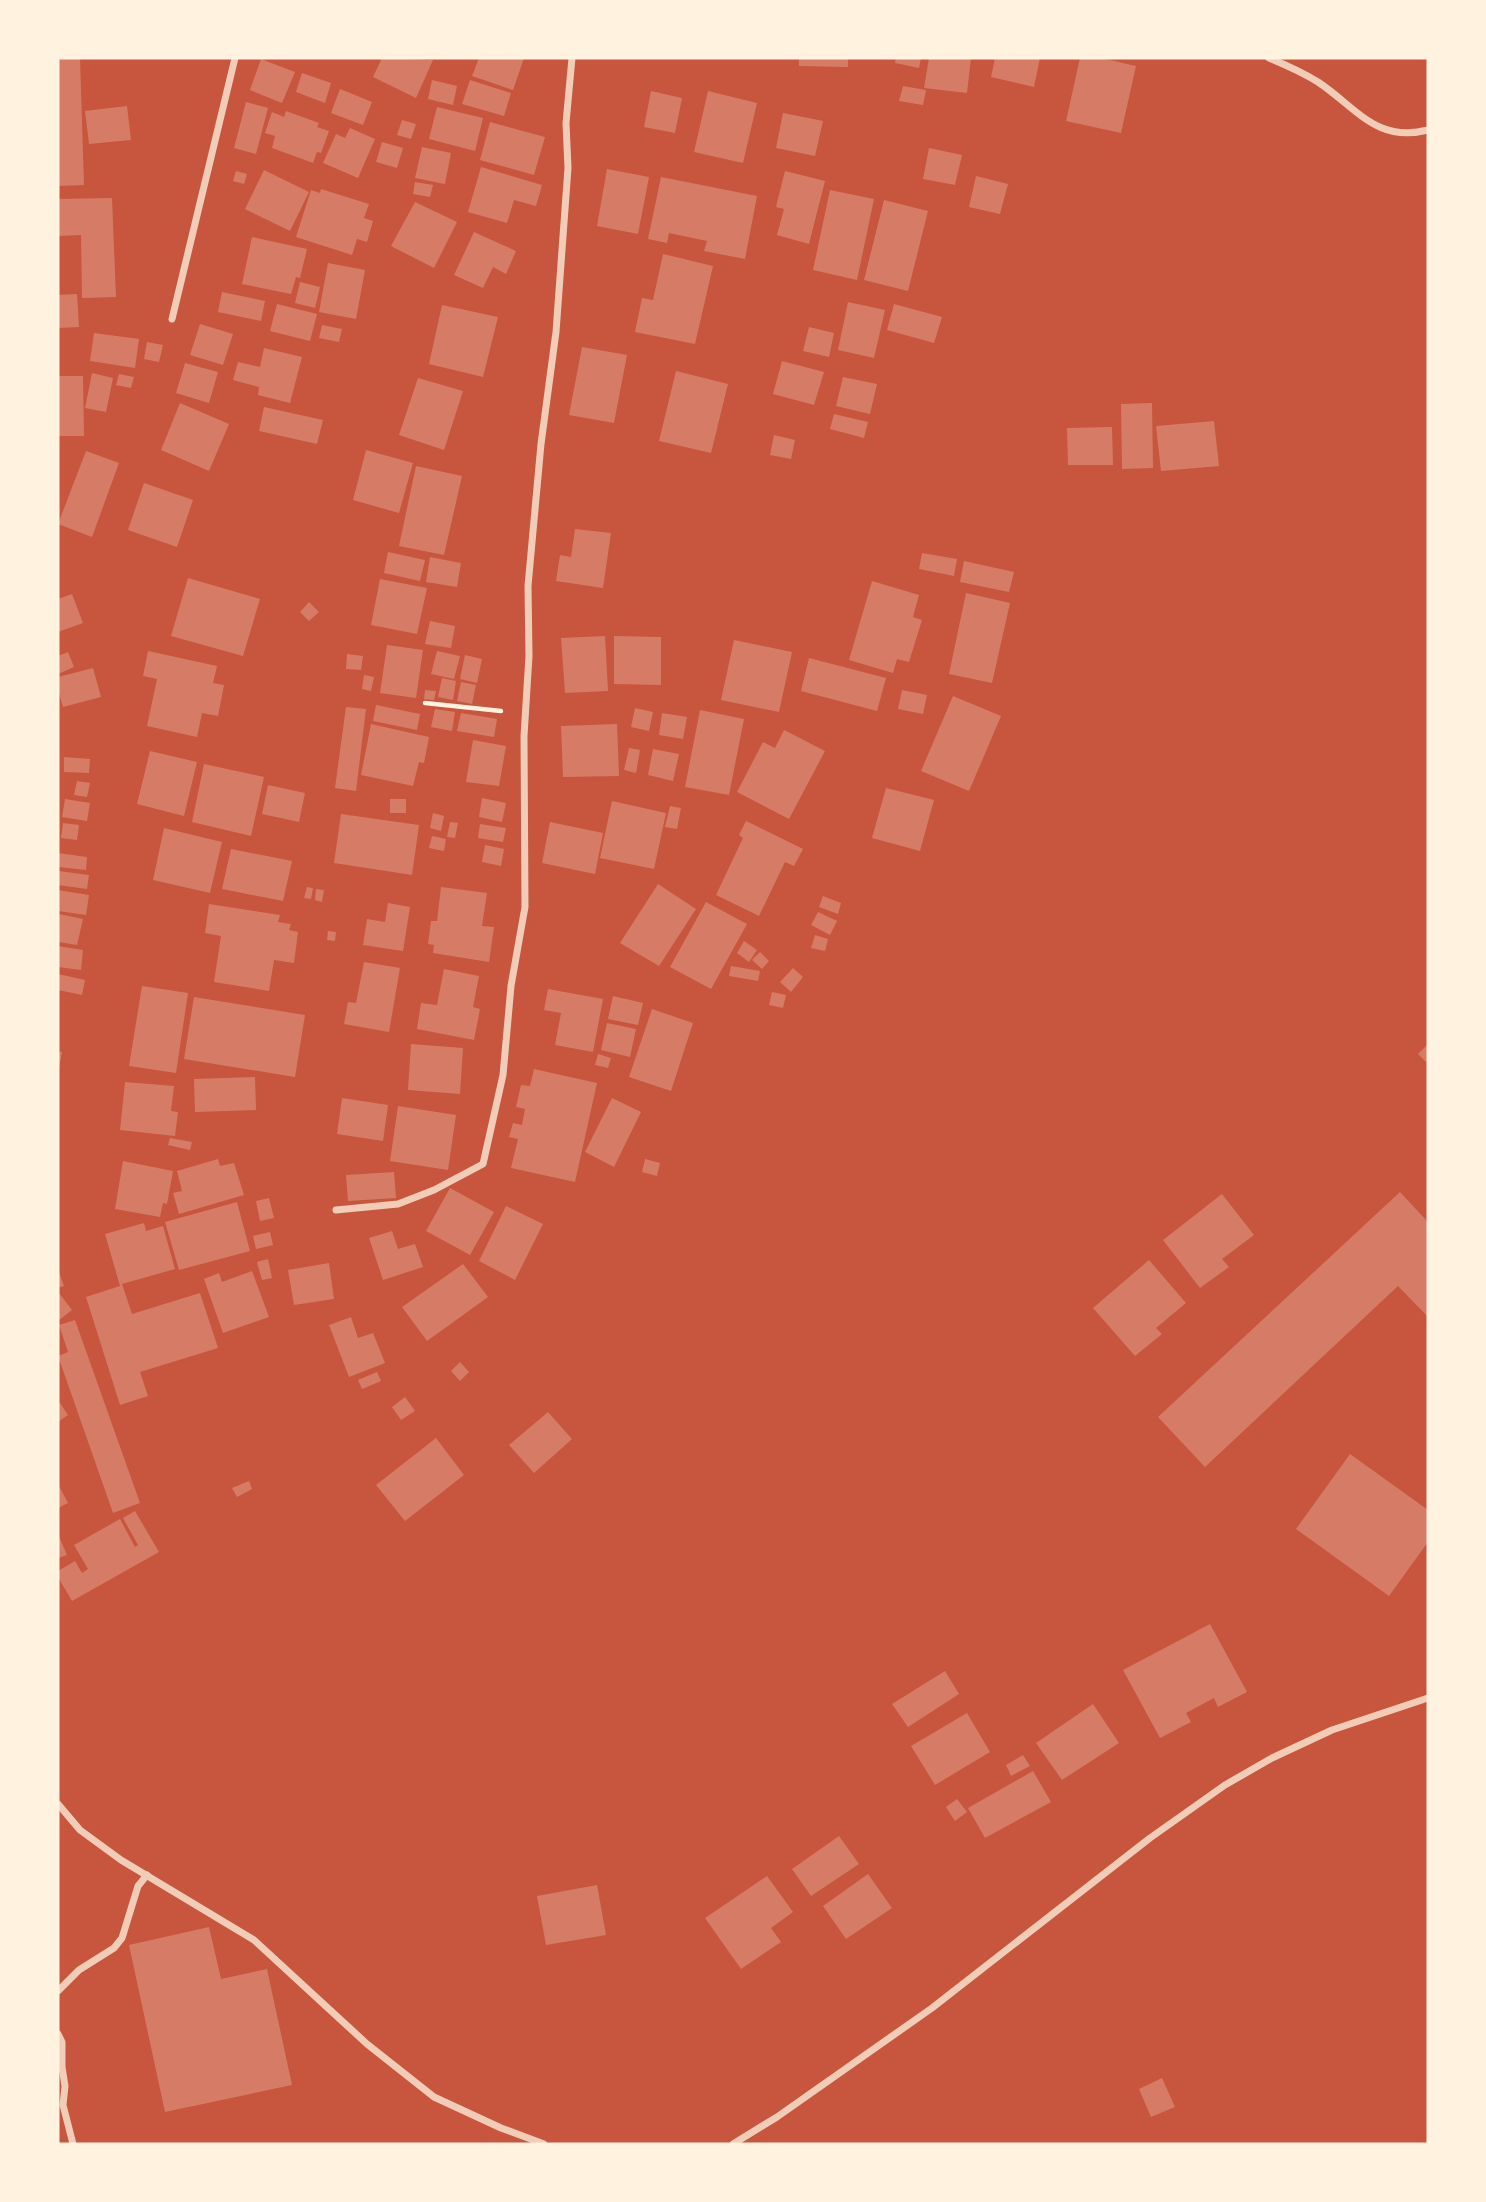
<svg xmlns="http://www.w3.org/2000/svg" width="1486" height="2202" font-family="'Exo 2',sans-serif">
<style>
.building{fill:#d67c66}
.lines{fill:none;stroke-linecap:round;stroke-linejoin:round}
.path{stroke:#fff3e0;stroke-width:4.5}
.minor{stroke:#f1ccb7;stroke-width:7}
</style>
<rect width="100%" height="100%" fill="#c8553d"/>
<g class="building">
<path d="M58,58h22l4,127 -26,1z"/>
<path d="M382,58l51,2 -17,38 -43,-21z"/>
<path d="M479,58h45l-11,32 -41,-14z"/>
<path d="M799,58h49v9l-49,-1z"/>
<path d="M896,58h25l-2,10 -24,-5z"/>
<path d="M929,58h42l-4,35 -43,-5z"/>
<path d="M995,58h45l-6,29 -43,-10z"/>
<path d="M1080,58h21l35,8 -15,67 -55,-12z"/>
<path d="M261,59l34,13 -13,31 -32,-13z"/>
<path d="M302,73l29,10 -6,20 -29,-11z"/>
<path d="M432,80l25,6 -4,19 -25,-6z"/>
<path d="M470,80l41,13 -7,23 -42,-12z"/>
<path d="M903,86l23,4 -3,15 -24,-4z"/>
<path d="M340,89l32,13 -9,23 -32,-12z"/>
<path d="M651,91l31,7 -7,35 -31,-6z"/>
<path d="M708,91l49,12 -14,60 -49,-11z"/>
<path d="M246,102l22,6 -12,46 -22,-6z"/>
<path d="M127,106l4,34 -42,4 -4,-33z"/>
<path d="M437,107l46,11 -8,33 -46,-12z"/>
<path d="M286,111l33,12 -2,4 12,4 -8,22 -4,-1 -4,11 -41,-15 3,-12 -10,-3 7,-21 12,5z"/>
<path d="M783,113l40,8 -8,35 -39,-8z"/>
<path d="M402,120l14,4 -5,15 -14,-4z"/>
<path d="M490,122l55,15 -11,38 -54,-15z"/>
<path d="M350,128l25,11 -17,39 -35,-15 13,-29 9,4z"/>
<path d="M382,142l21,6 -6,20 -21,-6z"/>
<path d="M422,147l29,6 -6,31 -30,-6z"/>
<path d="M929,148l33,7 -7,30 -32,-6z"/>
<path d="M481,167l61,18 -6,21 -22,-6 -7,23 -39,-11z"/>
<path d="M607,169l42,8 -11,57 -41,-8z"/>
<path d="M264,170l45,22 -19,39 -45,-22z"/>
<path d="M236,171l11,3 -3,10 -11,-3z"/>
<path d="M785,171l40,10 -16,63 -32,-9 7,-26 -8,-2z"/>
<path d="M976,176l32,8 -8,30 -31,-7z"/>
<path d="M661,177l96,19 -12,63 -41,-8 3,-10 -38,-8 -2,10 -19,-4z"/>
<path d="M415,182l18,3 -3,12 -17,-3z"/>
<path d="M321,189l48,15 -5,14 9,3 -6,21 -10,-3 -5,16 -56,-18 15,-47 9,3z"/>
<path d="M830,190l44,9 -17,81 -44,-10z"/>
<path d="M112,198l4,99 -34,1 -1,-63 -23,1v-37z"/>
<path d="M884,200l44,11 -20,80 -44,-11z"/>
<path d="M415,202l42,20 -23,46 -43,-22z"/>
<path d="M474,232l42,19 -10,23 -13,-7 -10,21 -29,-13z"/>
<path d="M252,237l55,12 -7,29 -4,-1 -5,17 -49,-10z"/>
<path d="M663,254l50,12 -18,78 -60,-12 7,-34 11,2z"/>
<path d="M328,263l37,7 -9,49 -37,-7z"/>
<path d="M300,282l20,5 -5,21 -20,-5z"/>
<path d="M222,292l43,9 -4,20 -43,-9z"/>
<path d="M77,294l2,33 -21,1v-33z"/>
<path d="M848,302l37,8 -11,48 -36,-8z"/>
<path d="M277,304l40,10 -7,27 -40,-10z"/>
<path d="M894,304l48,13 -8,26 -47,-13z"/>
<path d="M442,305l56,12 -15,60 -54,-13z"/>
<path d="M200,324l33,10 -10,31 -33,-10z"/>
<path d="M322,325l20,4 -3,13 -20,-4z"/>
<path d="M809,327l25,6 -5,24 -26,-6z"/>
<path d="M94,333l45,6 -4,29 -45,-7z"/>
<path d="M147,342l16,3 -4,17 -15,-3z"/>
<path d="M582,347l45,8 -13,68 -45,-8z"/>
<path d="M264,348l38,9 -12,46 -32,-8 1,-8 -26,-7 5,-18 22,5z"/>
<path d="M782,361l42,11 -10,33 -41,-11z"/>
<path d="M185,363l33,9 -9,31 -33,-10z"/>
<path d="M676,371l52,13 -17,69 -52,-12z"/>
<path d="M92,373l21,5 -7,34 -21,-4z"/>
<path d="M119,374l15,3 -3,11 -15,-3z"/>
<path d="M58,376h25l1,60h-26z"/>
<path d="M843,377l34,7 -7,30 -34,-8z"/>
<path d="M418,378l45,13 -19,59 -45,-15z"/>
<path d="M180,403l49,21 -20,47 -48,-21z"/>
<path d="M1152,403l1,65 -31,1 -1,-65z"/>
<path d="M264,407l59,13 -6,24 -58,-13z"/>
<path d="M834,414l34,8 -4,16 -34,-9z"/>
<path d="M1214,421l5,45 -58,5 -5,-45z"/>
<path d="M1112,427l1,38h-45l-1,-37z"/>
<path d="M774,435l21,5 -4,19 -21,-4z"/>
<path d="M366,450l47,13 -14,50 -46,-13z"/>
<path d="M86,451l33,12 -27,74 -34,-13z"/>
<path d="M416,466l46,10 -18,79 -45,-9z"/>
<path d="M144,483l49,17 -16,47 -49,-17z"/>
<path d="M575,529l36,4 -8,55 -47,-7 4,-26 11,2z"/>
<path d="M388,552l37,8 -5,21 -36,-8z"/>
<path d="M922,553l35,6 -3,17 -35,-7z"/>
<path d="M430,557l31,6 -4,24 -31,-5z"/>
<path d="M964,561l50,11 -5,20 -49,-10z"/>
<path d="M188,578l72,21 -17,57 -72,-20z"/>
<path d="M380,579l47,9 -10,46 -46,-9z"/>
<path d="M872,581l47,14 -6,22 9,3 -13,42 -12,-3 -4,14 -44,-13z"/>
<path d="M966,593l44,10 -18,80 -43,-9z"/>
<path d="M72,594l11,29 -25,9v-33z"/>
<path d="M309,602l10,10 -10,9 -9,-9z"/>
<path d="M430,621l25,5 -4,22 -26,-4z"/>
<path d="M605,636l3,55 -43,2 -4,-55z"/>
<path d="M614,636l47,1v48l-47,-1z"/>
<path d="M734,640l58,12 -13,60 -58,-12z"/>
<path d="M387,645l36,5 -7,48 -36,-5z"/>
<path d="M148,651l69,15 -4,17 11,2 -6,31 -16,-3 -5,24 -50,-11 10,-47 -14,-3z"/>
<path d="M437,651l23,5 -6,23 -23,-5z"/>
<path d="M68,652l6,15 -16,7v-18z"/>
<path d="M347,654l16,2 -2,14 -15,-1z"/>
<path d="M465,655l17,4 -5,24 -17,-4z"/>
<path d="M809,658l77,20 -9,33 -76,-20z"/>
<path d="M93,668l8,29 -38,10 -5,-18v-12z"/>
<path d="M364,675l10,2 -3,14 -9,-2z"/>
<path d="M442,678l14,3 -3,19 -15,-3z"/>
<path d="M461,682l15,3 -4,19 -15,-3z"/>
<path d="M425,690l11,1 -2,9 -10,-1z"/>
<path d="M902,690l25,5 -4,19 -25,-5z"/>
<path d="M953,696l48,20 -32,75 -48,-20z"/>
<path d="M376,705l44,9 -3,16 -44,-9z"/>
<path d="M346,707l20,2 -10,82 -21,-3z"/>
<path d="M635,708l18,4 -4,19 -18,-4z"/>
<path d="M435,709l20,3 -3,19 -21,-4z"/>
<path d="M700,710l44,9 -15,76 -44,-8z"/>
<path d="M461,713l36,6 -3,18 -37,-6z"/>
<path d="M662,713l25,4 -4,22 -24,-4z"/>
<path d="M371,724l58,13 -5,26 -5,-1 -6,24 -52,-11z"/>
<path d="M617,724l2,52 -56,1 -2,-51z"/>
<path d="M784,730l41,21 -36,68 -52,-27 26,-50 12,6z"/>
<path d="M473,740l33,6 -7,40 -33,-4z"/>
<path d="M629,748l11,2 -4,23 -12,-3z"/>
<path d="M653,749l26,5 -6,27 -25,-6z"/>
<path d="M150,751l47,11 -13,54 -47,-12z"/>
<path d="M64,757l26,2 -1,14 -25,-1z"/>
<path d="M204,764l60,13 -13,59 -59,-14z"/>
<path d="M77,781l13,2 -3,14 -13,-2z"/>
<path d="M268,785l37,8 -6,29 -37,-8z"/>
<path d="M886,788l48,12 -14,51 -48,-13z"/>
<path d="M482,798l24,5 -4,19 -23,-5z"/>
<path d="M65,799l25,4 -3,18 -25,-4z"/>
<rect x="390" y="799" width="16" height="14"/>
<path d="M612,801l54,12 -12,56 -54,-11z"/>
<path d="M670,806l11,2 -4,21 -12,-2z"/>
<path d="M433,813l11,3 -3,15 -11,-3z"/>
<path d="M341,814l78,11 -7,50 -78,-12z"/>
<path d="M746,821l57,28 -9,17 -9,-4 -26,54 -43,-21 27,-57 -4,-3z"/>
<path d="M450,822l8,1 -3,15 -8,-1z"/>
<path d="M550,822l53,11 -8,41 -53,-11z"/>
<path d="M63,823l16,2 -2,15 -16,-2z"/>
<path d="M480,824l26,4 -3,14 -25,-4z"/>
<path d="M164,828l58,14 -12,51 -57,-13z"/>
<path d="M432,836l14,3 -2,12 -15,-3z"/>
<path d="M485,845l19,4 -3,17 -19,-4z"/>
<path d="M231,849l61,12 -9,40 -61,-12z"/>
<path d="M58,853l29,4 -1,13 -28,-3z"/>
<path d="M59,871l30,4 -2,14 -29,-4z"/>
<path d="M658,884l38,25 -37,57 -39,-23z"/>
<path d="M307,887l6,1 -2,11 -7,-1z"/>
<path d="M441,887l46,6 -5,33 12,1 -5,35 -56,-9 1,-8 -6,-1 3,-23h6z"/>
<path d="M316,889l8,1 -2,12 -7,-2z"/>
<path d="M58,890l31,5 -3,20 -28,-4z"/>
<path d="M823,896l18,7 -3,11 -19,-7z"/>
<path d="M706,902l41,22 -36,65 -41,-22z"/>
<path d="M388,903l22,4 -7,44 -40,-6 4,-26 18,3z"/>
<path d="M209,904l71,11 -2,7 13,2 -2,6 9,2 -4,31 -20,-3 -5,31 -55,-9 7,-46 -16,-3z"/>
<path d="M818,912l19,9 -7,14 -19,-10z"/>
<path d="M59,914l24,5 -6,26 -19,-3z"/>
<path d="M328,931l8,1 -1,9 -8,-1z"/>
<path d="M815,935l13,4 -3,12 -14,-3z"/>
<path d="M744,941l13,9 -8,12 -12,-9z"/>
<path d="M58,946l25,4 -2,20 -23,-3z"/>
<path d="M760,952l9,9 -7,8 -10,-9z"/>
<path d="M364,962l36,6 -11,64 -45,-8 4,-22 8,1z"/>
<path d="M731,966l29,5 -2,10 -29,-5z"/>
<path d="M793,968l10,9 -12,15 -11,-10z"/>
<path d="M444,969l35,7 -6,31 7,2 -6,31 -57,-11 4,-26 16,2z"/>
<path d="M58,974l27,6 -3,15 -24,-5z"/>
<path d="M142,986l46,7 -12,80 -47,-7z"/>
<path d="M548,989l55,10 -10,53 -38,-7 6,-32 -17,-3z"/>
<path d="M772,992l14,3 -3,13 -14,-3z"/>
<path d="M613,996l30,7 -5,22 -30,-6z"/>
<path d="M194,997l111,18 -10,62 -111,-18z"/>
<path d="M652,1009l41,14 -22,68 -42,-14z"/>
<path d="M607,1023l29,6 -6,28 -29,-7z"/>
<path d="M411,1044l52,4 -3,46 -52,-4z"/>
<path d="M1428,1044v16l-2,2 -8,-8z"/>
<path d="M58,1051l4,1 -3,16h-1z"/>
<path d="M598,1054l13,4 -3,10 -13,-3z"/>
<path d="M534,1069l63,14 -22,99 -64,-14 7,-29 -9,-2 4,-14 9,2 3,-16 -9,-2 5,-22 9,1z"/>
<path d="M255,1077l1,33 -61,2 -1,-33z"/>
<path d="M125,1082l49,4 -3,25 7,1 -3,24 -55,-6z"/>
<path d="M342,1098l46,7 -5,36 -46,-7z"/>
<path d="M612,1098l29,14 -27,55 -29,-15z"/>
<path d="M398,1106l58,9 -8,55 -58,-9z"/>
<path d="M170,1138l22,4 -2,8 -22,-5z"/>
<path d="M218,1159l2,7 14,-3 10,32 -65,19 -6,-21 9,-2 -5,-20z"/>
<path d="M645,1159l15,4 -3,13 -15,-4z"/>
<path d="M123,1161l50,10 -6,33 -4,-1 -3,14 -45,-8z"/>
<path d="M394,1172l2,26 -48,3 -2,-26z"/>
<path d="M450,1188l44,24 -24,43 -44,-24z"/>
<path d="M1400,1192l28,30v95l-30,-31 -193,181 -47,-50z"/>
<path d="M1222,1194l32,41 -32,24 7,8 -29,21 -37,-48z"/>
<path d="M269,1198l5,20 -14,3 -4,-20z"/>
<path d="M237,1202l13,49 -71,19 -14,-48z"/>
<path d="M506,1206l37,18 -28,56 -36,-19z"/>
<path d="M144,1223l2,8 17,-5 12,43 -53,15 10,30 68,-21 18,55 -78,24 8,24 -28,9 -34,-108 34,-11 -15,-52z"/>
<path d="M392,1231l6,18 17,-5 8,23 -40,13 -14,-42z"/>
<path d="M270,1232l3,13 -17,4 -3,-13z"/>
<path d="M268,1259l4,19 -10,2 -5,-18z"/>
<path d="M1149,1260l37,43 -30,25 6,6 -27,22 -42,-48z"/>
<path d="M329,1263l5,36 -40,6 -6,-35z"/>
<path d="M463,1264l25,33 -61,44 -25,-34z"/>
<path d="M58,1269l6,17 -6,2z"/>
<path d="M252,1271l17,46 -46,16 -19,-54 15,-6 3,9z"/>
<path d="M59,1293l13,17 -14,11v-27z"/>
<path d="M351,1317l7,21 15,-5 12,30 -36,14 -20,-52z"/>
<path d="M75,1320l65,183 -27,10 -55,-157 10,-4 -9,-27z"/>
<path d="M460,1362l9,10 -9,9 -9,-10z"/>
<path d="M377,1372l4,9 -19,8 -4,-9z"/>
<path d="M405,1397l10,14 -14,9 -9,-13z"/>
<path d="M58,1400l10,15 -10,7z"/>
<path d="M548,1412l24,27 -38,34 -25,-28z"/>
<path d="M436,1438l28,37 -59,46 -29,-36z"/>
<path d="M1350,1454l78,56v32l-39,54 -93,-67z"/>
<path d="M249,1481l3,8 -15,8 -5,-9z"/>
<path d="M58,1484l10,19 -10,5z"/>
<path d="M135,1511l24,41 -87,49 -14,-24v-6l17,-10 7,12 6,-4 -14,-24 46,-26 15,28 3,-2 -15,-27z"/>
<path d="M58,1534l9,21 -9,3z"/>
<path d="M1210,1624l37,68 -29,15 -4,-9 -28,15 5,9 -31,16 -37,-68z"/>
<path d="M945,1671l14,23 -51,33 -16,-23z"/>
<path d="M1093,1704l26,39 -57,37 -26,-37z"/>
<path d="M967,1713l23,39 -55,33 -24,-39z"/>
<path d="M1023,1755l7,11 -19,10 -5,-11z"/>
<path d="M1033,1771l18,31 -66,36 -17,-30z"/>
<path d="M957,1799l10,13 -12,9 -9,-14z"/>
<path d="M839,1836l20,28 -48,32 -19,-27z"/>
<path d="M868,1874l24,34 -46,31 -23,-33z"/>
<path d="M767,1876l26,36 -22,16 10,14 -40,27 -36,-51z"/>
<path d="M597,1885l9,50 -60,10 -9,-49z"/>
<path d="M209,1927l12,52 46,-10 25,116 -127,27 -36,-167z"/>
<path d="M1162,2078l13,29 -24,10 -12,-28z"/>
</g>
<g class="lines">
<path class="path" d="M425,703l76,8"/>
<g class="minor">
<path d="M1269,58c17,7 33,14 49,24 39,26 58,61 110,48"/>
<path d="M172,319l63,-261"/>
<path d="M336,1210l62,-6 36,-14 49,-26 20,-89 8,-89 14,-79 -1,-171 5,-80 -1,-70 13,-142 15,-112 12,-164 -2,-45 6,-65"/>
<path d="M58,1804l22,26 41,30 133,80 113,104 67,53 67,31 43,16"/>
<path d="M58,1991l21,-21 35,-22 8,-10 16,-52 9,-11"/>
<path d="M58,2034l4,8v25l3,19 -2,19 10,39"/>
<path d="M733,2144l44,-27 155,-109 218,-170 75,-53 47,-27 60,-28 96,-32"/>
</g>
</g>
<rect width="1486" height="2202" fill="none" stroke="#fff3e0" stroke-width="119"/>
</svg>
